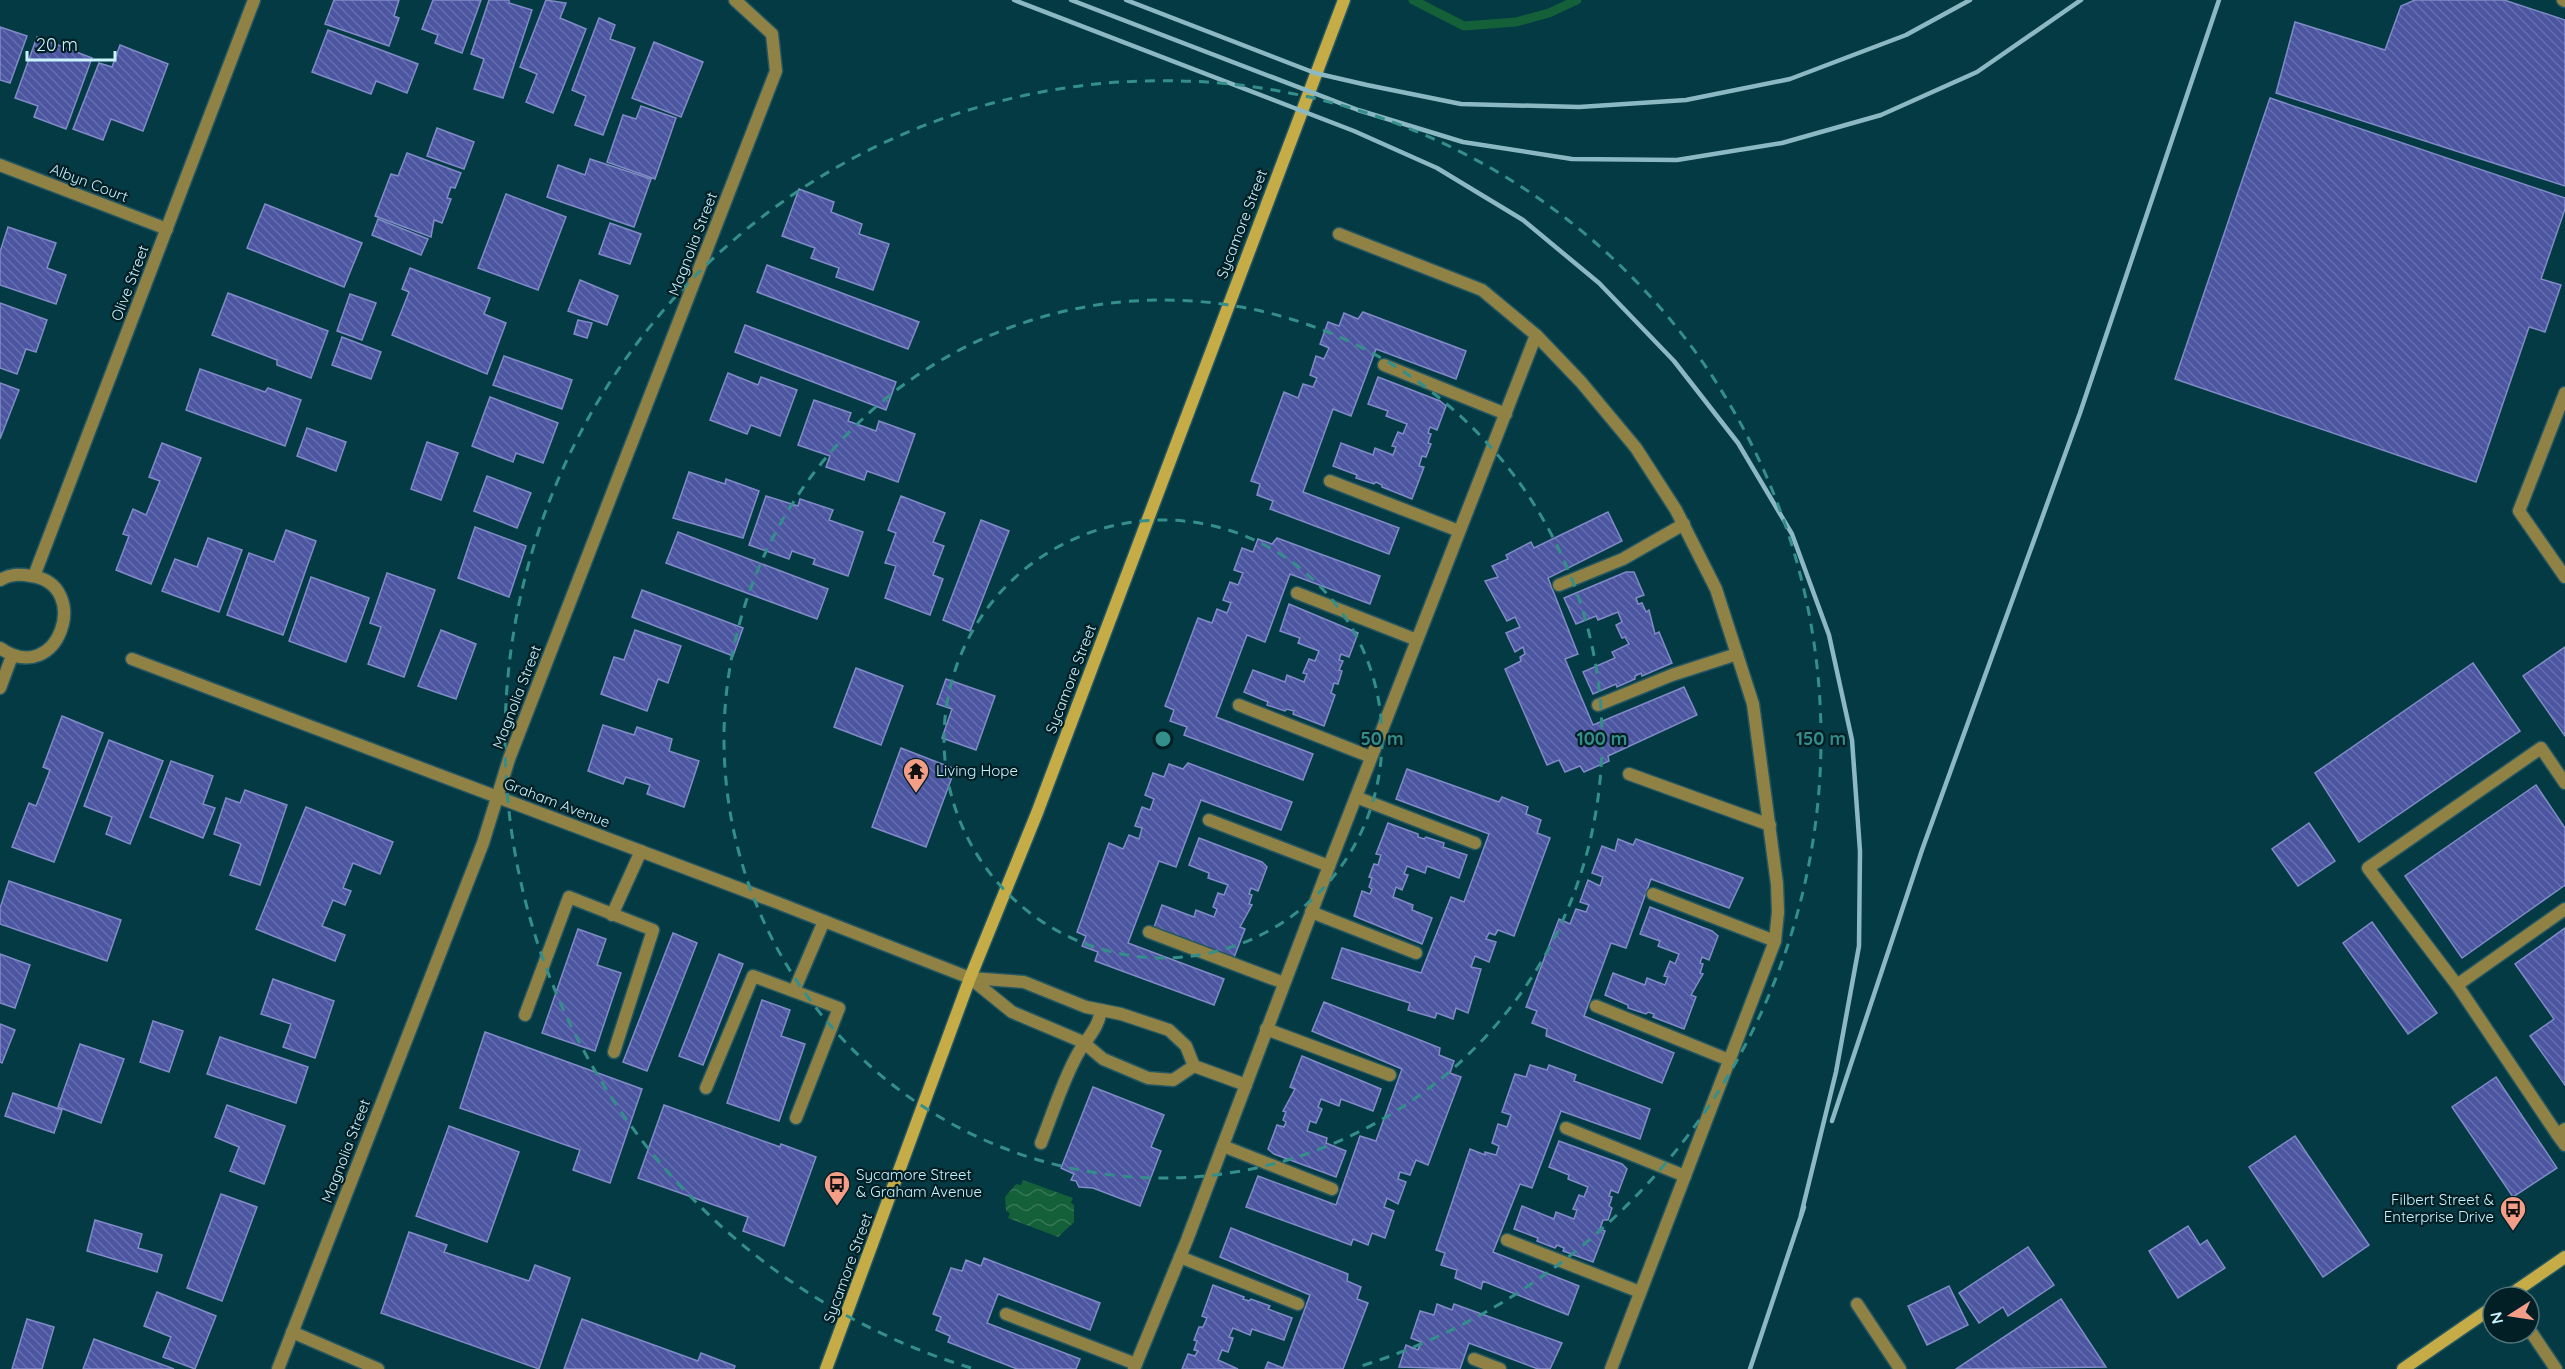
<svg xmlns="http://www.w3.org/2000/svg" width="2565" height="1369" font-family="Quicksand,sans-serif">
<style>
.water{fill:url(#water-waves)}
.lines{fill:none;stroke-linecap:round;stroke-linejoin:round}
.stream{stroke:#146038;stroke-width:9}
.building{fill:url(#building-back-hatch);stroke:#808bc7;stroke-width:1.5}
.lane-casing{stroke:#245762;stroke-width:15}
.street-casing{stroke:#245762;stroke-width:15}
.secondary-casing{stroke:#245762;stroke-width:15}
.lane{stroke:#908145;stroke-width:12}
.street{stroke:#908145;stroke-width:12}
.secondary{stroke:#c5ac47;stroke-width:12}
.rail{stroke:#8bb8c3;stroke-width:4.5}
.ring{fill:none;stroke:#348f8b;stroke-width:3;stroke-dasharray:10 8}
.labels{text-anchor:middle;stroke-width:4.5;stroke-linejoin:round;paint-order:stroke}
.street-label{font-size:15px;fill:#c9f2fd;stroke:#021f25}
.poi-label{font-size:15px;fill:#c9f2fd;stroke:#021f25;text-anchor:start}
.centre{fill:#348f8b;stroke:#021f25;stroke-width:3}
.ring-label{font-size:18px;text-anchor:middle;font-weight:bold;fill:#348f8b;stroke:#021f25;stroke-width:4.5;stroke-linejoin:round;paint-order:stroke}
</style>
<defs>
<pattern id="water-waves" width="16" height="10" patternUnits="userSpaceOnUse" patternTransform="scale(1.5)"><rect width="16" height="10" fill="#146038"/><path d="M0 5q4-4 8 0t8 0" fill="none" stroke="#357756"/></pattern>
<pattern id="building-back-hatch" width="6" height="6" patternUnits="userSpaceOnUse" patternTransform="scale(1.5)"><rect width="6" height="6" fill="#4b55a0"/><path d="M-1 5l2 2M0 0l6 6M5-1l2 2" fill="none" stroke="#646eae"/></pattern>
</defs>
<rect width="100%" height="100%" fill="#043a44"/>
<path class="water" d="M1023,1180l50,18 -2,5 3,2v17l-16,15 -50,-19 2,-5 -4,-2 -1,-14 11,-13 5,1z"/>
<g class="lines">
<path class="stream" d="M1413,0l51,26 52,-4 33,-9 28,-13"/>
</g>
<g class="building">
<path d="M334,0h65l-5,16 5,2 -10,28 -64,-22z"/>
<path d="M433,0h48l-19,53 -27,-10 3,-8 -16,-6z"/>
<path d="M489,0h20v3l23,7 -29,88 -29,-9 10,-30 -13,-5z"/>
<path d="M546,0l20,3 -6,15 26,11 -33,84 -27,-11 11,-28 -17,-7z"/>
<path d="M2415,0h89l61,20v166l-289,-93 19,-71 90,28 16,-44z"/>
<path d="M599,18l16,7 -5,14 25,9 -32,87 -28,-10 11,-29 -14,-6z"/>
<path d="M0,27l27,9 -17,47 -10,-3z"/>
<path d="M328,30l90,34 -11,29 -31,-12 -5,13 -59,-22z"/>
<path d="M37,37l55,21 -26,71 -32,-12 4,-11 -23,-8z"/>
<path d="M654,42l49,20 -22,55 -49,-19z"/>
<path d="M120,45l48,19 -25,67 -32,-12 -8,21 -30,-11 26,-66 13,4z"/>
<path d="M2270,98l295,100v11l-24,70 20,6 -16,47 -16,-5 -53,155 -301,-103z"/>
<path d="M641,106l35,12 -21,61 -48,-17 16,-47 13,4z"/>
<path d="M437,128l37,14 -10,27 -37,-13z"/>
<path d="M407,153l54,20 -6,15 -4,-1 -4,11 4,1 -9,24 -8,-3 -3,17 -56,-21 16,-42 7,2z"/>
<path d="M590,159l61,20 -17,48 -87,-30 11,-32 27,10z"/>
<path d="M799,189l35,13 -3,10 31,12 -3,10 30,10 -16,46 -37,-13 3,-9 -28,-10 4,-10 -33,-12z"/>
<path d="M506,194l60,23 -28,73 -60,-22z"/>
<path d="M265,204l97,39 -18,44 -97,-39z"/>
<path d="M378,219l50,20 -7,16 -49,-20z"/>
<path d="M610,223l31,11 -11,30 -31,-10z"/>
<path d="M8,227l48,16 -9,25 19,7 -10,29 -56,-19v-33z"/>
<path d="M767,265l152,57 -11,27 -151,-57z"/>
<path d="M410,268l80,30 -6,16 22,9 -19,51 -95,-39 17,-43 -7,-3z"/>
<path d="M580,280l38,16 -11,29 -39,-14z"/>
<path d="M228,293l100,38 -17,47 -34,-13v-5l-65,-25z"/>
<path d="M350,294l26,9 -14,37 -25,-9z"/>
<path d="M0,303l47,17 -11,32 -10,-3 -9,25 -17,-6z"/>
<path d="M1363,312l103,39 -10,28 -80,-30 -25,67 -18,-7 -30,83 96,36 -10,26 -119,-45 3,-8 -16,-6 3,-11 -9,-3 33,-89 14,6 5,-14 10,3 4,-9 -7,-3 6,-19 8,3 5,-11 -9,-4 8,-22 11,4 5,-13 14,6z"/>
<path d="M578,320l14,3 -5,15 -13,-4z"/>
<path d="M745,325l151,57 -10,28 -151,-58z"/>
<path d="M342,337l39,15 -10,27 -39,-14z"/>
<path d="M504,356l68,24 -10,29 -69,-24z"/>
<path d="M200,369l65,23 3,-4 33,12 -16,46 -99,-36z"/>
<path d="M728,373l30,12 3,-8 36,13 -17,46 -29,-11 -4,9 -37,-14z"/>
<path d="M1378,377l62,24 6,5 -9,24 -7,-3 -2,6 3,1 -3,9 3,1 -5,13 -4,-1 -3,10 5,1 -12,32 -30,-12v-2l-6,-3 -2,2 -18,-6 1,-3 -24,-9 8,-23 32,12 2,-7 18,7 3,-8 -4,-1 6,-14 5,2 4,-10 -21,-8 2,-5 -20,-7z"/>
<path d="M0,383l19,7 -19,49z"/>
<path d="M490,397l68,26 -15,40 -27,-10 -3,9 -41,-16z"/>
<path d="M814,400l37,13 -3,8 28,10 3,-10 36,13 -17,48 -31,-11 -3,9 -38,-13 4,-11 -32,-11z"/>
<path d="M307,428l39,14 -10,29 -39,-15z"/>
<path d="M427,442l31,11 -17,47 -30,-11z"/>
<path d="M162,443l39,15 -50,126 -35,-14 13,-34 -6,-2 10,-25 13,6 14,-34 -11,-4z"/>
<path d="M689,472l36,12 1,-5 33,12 -16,47 -70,-20z"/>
<path d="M487,476l44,17 -14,35 -43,-17z"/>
<path d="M766,496l32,10 2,-7 33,11 -4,10 34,12 -15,44 -35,-12 2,-5 -23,-8 -3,8 -40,-14z"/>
<path d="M901,496l44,17 -12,29 11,4 -11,29 10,4 -13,36 -45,-17 11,-32 -11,-3 11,-30 -8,-3z"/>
<path d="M1608,512l14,29 -74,37 30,76 -13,5 28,66 91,-38 13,28 -89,41 1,5 -25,11 -4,-6 -15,6 -6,-12 -12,5 -42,-96 16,-8 -1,-4 5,-3 -2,-7 -8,5 -9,-19 14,-6 -5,-10 -8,4 -22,-40 13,-4 -6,-11 16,-7 -2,-4 25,-13 3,6z"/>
<path d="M981,520l28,11 -39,100 -27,-11z"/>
<path d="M475,527l51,19 -17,51 -51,-19z"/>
<path d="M286,530l30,11 -33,94 -56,-20 22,-62 25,9z"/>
<path d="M678,532l150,57 -11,30 -151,-56z"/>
<path d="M208,538l34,12 -23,62 -57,-21 13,-32 22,8z"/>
<path d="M1277,538l103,38 -10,28 -80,-30 -25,68 -18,-7 -31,82 97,37 -10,26 -119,-45 3,-8 -17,-6 4,-11 -9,-4 33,-88 14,5 5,-14 10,4 4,-10 -8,-3 7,-18 8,3 5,-12 -9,-3 8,-22 11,4 5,-13 14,5z"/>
<path d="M1626,572h8l10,23 -8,3 2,6 4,-1 4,9 3,-2 6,24 4,-2 13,31 -30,13 -1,-3 -6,3v3l-18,8 -1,-3 -23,10 -10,-22 32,-14 -3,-6 17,-8 -4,-7 -3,1 -6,-13 6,-3 -4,-10 -20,8 -2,-4 -20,8 -12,-26z"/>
<path d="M387,573l48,17 -31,87 -36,-13 13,-37 -11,-4z"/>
<path d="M311,577l58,21 -23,64 -57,-21z"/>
<path d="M642,590l101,38 -10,28 -101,-39z"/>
<path d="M1289,604l69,29 -9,24 -8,-3 -2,6 4,1 -4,9 3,1 -4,13 -4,-1 -3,10 4,2 -11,31 -31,-12 1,-3 -7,-2 -2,2 -18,-6 1,-3 -24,-10 9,-22 32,12 2,-7 17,7 3,-8 -4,-1 6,-14 6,2 4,-10 -21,-8 2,-5 -20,-7z"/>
<path d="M441,630l35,14 -20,55 -38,-13z"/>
<path d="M635,630l46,16 -13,37 -10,-4 -11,32 -46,-17 13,-37 10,3z"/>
<path d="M2565,647v89l-42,-60z"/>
<path d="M2473,663l47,68 -161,111 -44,-69z"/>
<path d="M856,668l47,18 -22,59 -47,-18z"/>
<path d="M946,679l49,17 -19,54 -34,-12 10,-29 -15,-5z"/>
<path d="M62,716l41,17 -49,129 -42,-15 17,-44 7,3 14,-36 -7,-3z"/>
<path d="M603,725l31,10 3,-8 35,12 -3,12 30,10 -15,46 -37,-13 3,-9 -24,-8 -3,7 -35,-13z"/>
<path d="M109,740l54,21 -33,83 -24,-10 6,-17 -28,-11z"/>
<path d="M901,748l54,21 -29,78 -54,-20z"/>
<path d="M171,761l42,15 -10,28 12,4 -12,30 -53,-21z"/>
<path d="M1188,763l104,39 -11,28 -80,-30 -25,67 -17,-6 -31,82 96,36 -10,26 -119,-44 3,-9 -16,-6 4,-10 -9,-4 32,-89 14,6 6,-14 10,4 3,-11 -7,-2 7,-19 8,3 4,-11 -9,-4 8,-22 11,4 5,-13 14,5z"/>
<path d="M1407,769l92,33 3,-5 26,10 -2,7 15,6 -4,13 13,5 -36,98 -16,-6 -3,5 -6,-2 -3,6 10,3 -7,20 -14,-6 -4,11 10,2 -13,44 -12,-5 -3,11 -16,-6 -2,5 -27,-8 2,-7 -78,-25 10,-30 79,25 30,-76 13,5 25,-68 -93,-35z"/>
<path d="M2536,785l29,43v57l-103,73 -57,-82z"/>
<path d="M245,790l42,15 -27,80 -30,-10 11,-31 -27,-10 12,-36 14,5z"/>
<path d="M306,807l87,35 -13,32 -27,-11 -10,25 8,3 -6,14 -12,-5 -11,26 23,9 -10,26 -79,-32z"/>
<path d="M1388,823l30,11v3l6,2 2,-2 18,6 -1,4 24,8 -8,23 -32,-12 -2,7 -18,-7 -3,8 4,1 -6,15 -6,-3 -3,10 20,8 -1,5 20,8 -10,26 -68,-28 8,-25 8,3 2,-5 -3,-2 3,-9 -3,-1 5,-13 4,1 3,-10 -5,-1z"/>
<path d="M2309,823l26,38 -37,25 -26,-37z"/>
<path d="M1199,838l63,24 5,5 -9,24 -7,-3 -2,6 3,1 -3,9 3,1 -12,22 5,2 -12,31 -31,-12 1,-2 -6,-2 -2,2 -18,-7 1,-3 -24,-9 8,-22 32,12 2,-7 18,7 3,-8 -4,-2 5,-14 6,2 4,-10 -20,-7 1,-5 -20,-8z"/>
<path d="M1618,839l15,6 3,-6 107,39 -14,30 -78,-29 -25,69 -15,-5 -27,73 90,37 -12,30 -116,-47 1,-7 -15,-6 5,-12 -11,-4 33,-88 11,5 6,-15 10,3 3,-7 -9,-3 8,-22 12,6 3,-9 -11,-4 10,-27 13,5z"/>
<path d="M9,881l112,39 -14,41 -107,-37v-16z"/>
<path d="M1650,907l62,24 6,5 -9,24 -7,-3 -2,6 3,1 -3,9 3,1 -12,21 5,2 -12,32 -31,-12 1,-3 -6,-2 -2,2 -18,-6v-3l-23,-10 8,-22 32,12 2,-7 18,7 3,-8 -4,-1 6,-15 5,3 4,-10 -21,-8 2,-5 -20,-7z"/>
<path d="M2372,922l65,91 -29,21 -65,-91z"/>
<path d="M2565,928v157l-35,-49 24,-17 -39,-55z"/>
<path d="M578,929l28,10 -9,26 24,8 -26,78 -53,-18z"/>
<path d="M673,933l24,10 -50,128 -24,-9z"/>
<path d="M0,954l30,11 -15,43 -15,-5z"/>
<path d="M719,954l24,10 -40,101 -24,-9z"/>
<path d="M273,979l61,22 -19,57 -32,-11 8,-23 -30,-10z"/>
<path d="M762,1000l28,10 -9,26 24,8 -26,77 -52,-18z"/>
<path d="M1324,1002l116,46 -1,7 15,6 -4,12 11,4 -33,88 -12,-5 -6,15 -10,-3 -2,7 8,3 -8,22 -11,-6 -3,9 10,4 -9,27 -13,-5 -4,12 -15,-6 -2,6 -105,-38 12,-31 78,29 24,-69 16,5 26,-72 -90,-38z"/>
<path d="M153,1021l30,10 -14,41 -29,-10z"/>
<path d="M0,1024l15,6 -13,33 -2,-1z"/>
<path d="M485,1032l157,57 -32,94 -37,-13 7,-20 -120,-42z"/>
<path d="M220,1037l88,30 -12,36 -89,-29z"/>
<path d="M80,1044l44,15 -23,64 -43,-16z"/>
<path d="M1302,1056l79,33 -8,22 -32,-12 -2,7 -18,-7 -3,8 4,2 -6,14 -6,-2 -3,10 20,7 -1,5 20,8 -10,26 -62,-23 -6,-5 9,-24 7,2 2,-5 -3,-2 3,-8 -3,-1 12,-22 -5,-2z"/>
<path d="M1530,1065l17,5 2,-5 27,10 -2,6 76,28 -10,30 -79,-28 -29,77 -12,-4 -27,68 86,34 -11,29 -85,-34 -2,8 -26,-11 2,-8 -16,-5 4,-12 -9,-3 34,-101 15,6v-3l11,3 3,-9 -7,-3 6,-19 9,3 4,-12 -9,-3 13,-38 11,3z"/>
<path d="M2496,1077l61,91 -44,29 -61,-90z"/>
<path d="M1093,1087l71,28 -13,32 10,4 -21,55 -47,-18 -14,-1 -3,-6 -5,-1 3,-6 -13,-6z"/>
<path d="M13,1093l49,17 -8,23 -49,-17z"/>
<path d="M227,1105l58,21 -21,58 -34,-13 9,-24 -24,-10z"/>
<path d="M664,1105l116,42 1,-3 35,13 -32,89 -41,-15 5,-14 -110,-39z"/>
<path d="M449,1126l70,26 -32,90 -71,-26z"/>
<path d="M2295,1136l74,109 -46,32 -74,-110z"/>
<path d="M1559,1141l63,23 5,5 -9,24 -7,-3 -2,6 3,1 -3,9 3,2 -4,12h-5l-3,9 5,2 -12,31 -30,-11 1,-3 -7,-3 -2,3 -18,-7 1,-3 -24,-9 8,-23 32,13 2,-7 18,7 3,-9 -4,-1 6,-14 5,2 4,-10 -20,-8 1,-4 -20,-8z"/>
<path d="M221,1194l36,13 -35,94 -35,-13z"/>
<path d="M95,1220l47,14 -4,14 24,7 -5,17 -70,-21z"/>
<path d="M2188,1226l12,19 7,-5 18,28 -47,30 -29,-47z"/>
<path d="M1231,1228l117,46 -1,7 14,6 -4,12 11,4 -25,66h-78l3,-7 15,6 27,-73 -90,-38z"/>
<path d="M409,1232l38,13 -3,7 85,29 6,-16 35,13 -31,91 -158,-56z"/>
<path d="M2028,1247l26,38 -46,31 -5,-9 -24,16 -20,-30z"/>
<path d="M984,1258l116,45 -10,27 -92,-36 -11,29 93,36 -4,10h-59l-69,-27 2,-6 -14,-6 5,-13 -8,-3 18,-46 11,3 4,-11 15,6z"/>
<path d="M1213,1285l31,12 -1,2 6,2 2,-2 19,7 -2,3 24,9 -8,22 -32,-11 -2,6 -17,-7 -4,9 4,1 -5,14 -6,-2 -4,10 20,9h-56l6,-15 7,2 3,-5 -4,-1 3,-9 -3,-1 5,-13h4l4,-9 -5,-2z"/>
<path d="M1949,1286l19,39 -41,20 -19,-39z"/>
<path d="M157,1292l59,24 -21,53 -32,-12 8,-20 -27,-11z"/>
<path d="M2061,1299l45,68 -150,2z"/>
<path d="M1437,1304l15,6 2,-6 108,39 -12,26h-12l-69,-26 -9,26 -61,-2 7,-22 12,5 3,-8 -10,-4 9,-27 14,4z"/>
<path d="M27,1319l27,8 -12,42h-30z"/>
<path d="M582,1319l116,42 3,-8 34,13 -1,3h-170z"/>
<path d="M94,1339l80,30h-91z"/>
</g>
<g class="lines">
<g class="lane-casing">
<g id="lane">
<path d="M2563,0l2,1"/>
<path d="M1384,365l122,49"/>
<path d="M2565,393l-46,118 46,66"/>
<path d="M1330,481l129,50"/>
<path d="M1559,585l64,-26 61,-35"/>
<path d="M1297,593l120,47"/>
<path d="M1239,705l132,52"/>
<path d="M1598,705l74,-30 65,-21"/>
<path d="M1629,774l141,51"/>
<path d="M2565,783l-24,-35 -173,120 89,117 100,149 8,-5"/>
<path d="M1356,797l119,46"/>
<path d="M1209,820l120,46"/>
<path d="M1653,894l122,47"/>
<path d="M1311,912l105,41"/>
<path d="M612,915l29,-64"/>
<path d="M1149,932l135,51"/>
<path d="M970,978l54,4 62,25 35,7 48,16 17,16 8,20 52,19"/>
<path d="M970,978l42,34 71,30 20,17 45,19 25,2 21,-14"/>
<path d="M2457,985l108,-76"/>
<path d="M794,991l30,-70"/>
<path d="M1596,1006l133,54"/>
<path d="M525,1015l44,-118 84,33 -39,122"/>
<path d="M1266,1029l124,46"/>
<path d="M706,1088l47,-112 86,32 -43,110"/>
<path d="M1566,1128l119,48"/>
<path d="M2557,1134l8,11"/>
<path d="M1041,1143c11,-28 20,-57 34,-84 9,-19 23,-28 26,-49"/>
<path d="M1223,1146l109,43"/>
<path d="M1507,1240l133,52"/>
<path d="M1180,1257l118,47"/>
<path d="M1857,1304l43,65"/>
<path d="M1006,1314l130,50"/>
<path d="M2529,1329l27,40"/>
<path d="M292,1332l86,37"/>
<path d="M1474,1359l26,10"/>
</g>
</g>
<g class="street-casing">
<g id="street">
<path d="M0,165l167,64"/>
<path d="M1339,234l143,56 54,45 45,47 55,66 40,62 40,79 37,115 24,180 1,28 -3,29 -164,428"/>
<path d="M34,576l220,-576"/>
<path d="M0,580c10,-6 19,-6 31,-4 62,8 28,113 -31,72"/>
<path d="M132,659l646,244 192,75"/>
<path d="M0,688l12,-32"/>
<path d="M278,1369l205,-526 26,-84 267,-688 -4,-37 -37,-34"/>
<path d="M1134,1369l53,-129 142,-374 207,-531"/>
</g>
</g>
<g class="secondary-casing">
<g id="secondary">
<path d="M2507,1297l58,-40"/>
<path d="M826,1369l144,-391 67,-165 307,-813"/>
<path d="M2403,1369l90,-62"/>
</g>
</g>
<use href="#lane" class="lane"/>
<use href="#street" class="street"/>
<use href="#secondary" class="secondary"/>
<g class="rail">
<path d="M1014,0l340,131 83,37 86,52 76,63 75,78 64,82 54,91 37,101 23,105 8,111 -1,95 -23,126 -35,143"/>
<path d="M1071,0l287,110 105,32 109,17 105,1 105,-17 99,-28 96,-43 104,-72"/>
<path d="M1126,0l189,73 52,12 94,19 118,3 107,-7 104,-21 116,-44 64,-35"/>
<path d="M1832,1121l90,-271 158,-437 139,-413"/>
<path d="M1750,1369l54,-162"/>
</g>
</g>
<g class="ring">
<circle cx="1163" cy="739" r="219"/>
<circle cx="1163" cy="739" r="439"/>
<path d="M971 1368A658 658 0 1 1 1355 1368"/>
</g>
<defs>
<g id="temple-pin" transform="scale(1.35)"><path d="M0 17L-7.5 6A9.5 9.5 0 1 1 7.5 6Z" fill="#f49e88" stroke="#021f25"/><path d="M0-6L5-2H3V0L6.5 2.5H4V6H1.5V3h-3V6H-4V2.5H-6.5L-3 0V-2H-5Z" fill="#111"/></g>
<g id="bus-pin" transform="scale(1.35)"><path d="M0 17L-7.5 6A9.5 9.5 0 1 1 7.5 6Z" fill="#f49e88" stroke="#021f25"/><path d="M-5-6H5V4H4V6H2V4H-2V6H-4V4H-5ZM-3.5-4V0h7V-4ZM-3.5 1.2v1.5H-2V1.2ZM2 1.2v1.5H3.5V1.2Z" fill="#111"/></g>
</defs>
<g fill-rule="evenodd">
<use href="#temple-pin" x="916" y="771"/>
<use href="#bus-pin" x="837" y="1184"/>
<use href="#bus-pin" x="2513" y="1209"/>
</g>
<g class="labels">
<g class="street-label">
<text transform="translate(89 183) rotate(21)" y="5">Albyn Court</text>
<text transform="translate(1242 224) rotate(-69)" y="5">Sycamore Street</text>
<text transform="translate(693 244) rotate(-69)" y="5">Magnolia Street</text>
<text transform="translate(130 283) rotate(-69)" y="5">Olive Street</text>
<text transform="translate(1071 679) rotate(-69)" y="5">Sycamore Street</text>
<text transform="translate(517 697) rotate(-69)" y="5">Magnolia Street</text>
<text transform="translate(557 803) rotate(21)" y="5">Graham Avenue</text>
<text transform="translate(346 1151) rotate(-69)" y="5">Magnolia Street</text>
<text transform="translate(848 1268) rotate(-70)" y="5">Sycamore Street</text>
</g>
<g class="poi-label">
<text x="936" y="776">Living Hope</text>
<text x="856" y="1180">Sycamore Street<tspan x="856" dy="17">&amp; Graham Avenue</tspan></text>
<text x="2494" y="1205" text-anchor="end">Filbert Street &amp;<tspan x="2494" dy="17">Enterprise Drive</tspan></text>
</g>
</g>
<circle cx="1163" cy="739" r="9" class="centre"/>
<g class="ring-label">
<text x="1382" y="745">50 m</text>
<text x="1602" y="745">100 m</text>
<text x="1821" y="745">150 m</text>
</g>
<g transform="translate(2511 1315) rotate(258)"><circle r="28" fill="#021f25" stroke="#52737b" stroke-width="1.5"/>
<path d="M0-4.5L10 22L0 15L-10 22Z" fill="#f49e88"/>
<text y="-9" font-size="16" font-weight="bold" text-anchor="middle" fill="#c9f2fd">N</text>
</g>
<path d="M27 51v9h88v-9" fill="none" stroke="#c9f2fd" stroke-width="3"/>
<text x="36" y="51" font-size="18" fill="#c9f2fd" stroke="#021f25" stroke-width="4.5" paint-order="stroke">20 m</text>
</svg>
